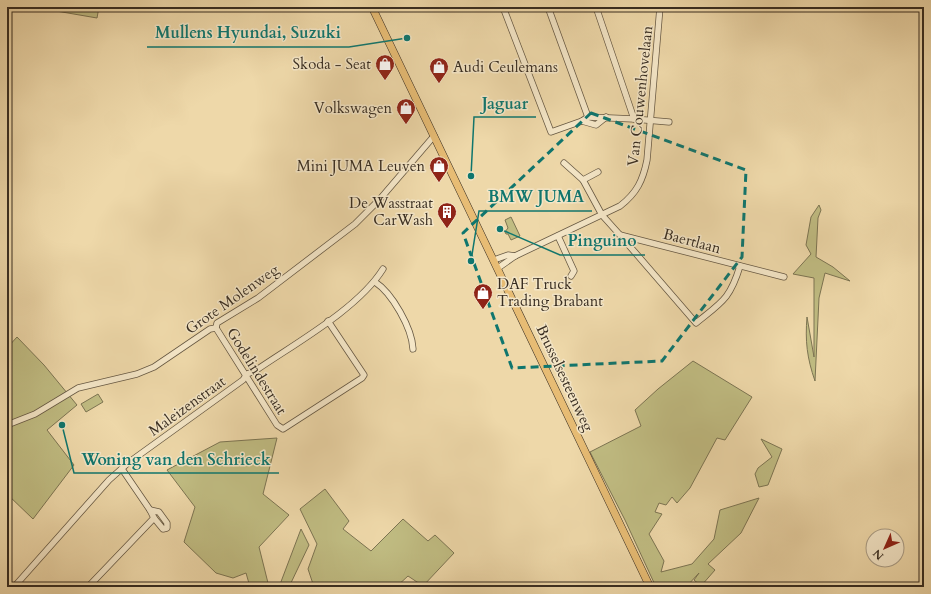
<svg xmlns="http://www.w3.org/2000/svg" width="931" height="594" font-family="Cardo,serif">
<style>
.green{fill:#c0bc82;stroke:#7c7452}
.lines{fill:none;stroke-linecap:round;stroke-linejoin:round}
.minor-casing{stroke:#665843;stroke-width:7}
.major-casing{stroke:#382d21;stroke-width:8}
.minor{stroke:#f4e6c7;stroke-width:5.5}
.major{stroke:#e7bc74;stroke-width:7}
.marked{fill:none;stroke:#0f766e;stroke-width:3;stroke-dasharray:8 5;stroke-linejoin:round}
.labels{text-anchor:middle;stroke-width:3;stroke-linejoin:round;paint-order:stroke}
.poi-label{font-size:15px;fill:#382d21;stroke:#f4e6c7;text-anchor:end}
.street-label{font-size:15px;fill:#382d21;stroke:#f4e6c7}
.leader{fill:none;stroke:#0f766e;stroke-width:1.5}
.callout-dot{fill:#0f766e;stroke:#f4e6c7;stroke-width:1.5}
.callout-label{font-size:16px;text-anchor:middle;font-weight:bold;fill:#0f766e;stroke:#f4e6c7;stroke-width:3;stroke-linejoin:round;paint-order:stroke}
</style>
<rect width="100%" height="100%" fill="#eed8a9"/>
<filter id="stains"><feTurbulence type="fractalNoise" baseFrequency=".005" numOctaves="4"/><feColorMatrix values="0 0 0 0 .2 0 0 0 0 .09 0 0 0 0 .02 0 0 0 .5 -.17"/></filter>
<radialGradient id="worn" r=".72"><stop offset=".6" stop-color="#630" stop-opacity="0"/><stop offset="1" stop-color="#630" stop-opacity=".3"/></radialGradient>
<g class="green">
<path d="M33,7h66l-2,11z"/>
<path d="M819,205l2,5 -3,8 -2,39 17,10 17,14 -25,-8 -6,25 -4,83c-8,-23 -10,-40 -8,-64l7,40v-79l-21,-4 18,-20 -5,-9 5,-28z"/>
<path d="M511,217l9,19 -9,4 -3,-6h-2l-1,-2 3,-4 -3,-8z"/>
<path d="M17,337l27,28 33,40 -30,25 27,35 -41,54 -26,-25v-146z"/>
<path d="M693,361l59,36 -27,43 -8,-2 -27,50 -13,15 -5,-6 -6,8 -7,-2 -4,9 7,2 -13,20 15,27 -3,11 31,-8 22,-25 6,-29 39,-12 -18,35 -33,31 7,6 -14,16 -7,-6 5,-7 -13,14h-30l-31,-67 -35,-68 51,-26 -6,-16 23,-21z"/>
<path d="M98,394l5,8 -17,10 -5,-8z"/>
<path d="M277,438l-14,56 26,21 -30,32 10,40h-19l-4,-14 -13,5 -17,-5 -32,-31 11,-35 -28,-37 53,-28z"/>
<path d="M761,439l21,10 -14,36 -9,2 -4,-13 3,-6 14,-11z"/>
<path d="M325,489l24,32 -6,8 28,22 32,-32 25,22 7,-6 19,18 -31,33 -15,-10 -12,11h-82l-6,-18 9,-25 -17,-35z"/>
<path d="M301,529l8,16 -20,42h-10z"/>
</g>
<g class="lines">
<g class="minor-casing">
<g id="minor">
<path d="M503,7l48,125 31,-11 6,-4"/>
<path d="M548,7l40,110 46,2 35,3"/>
<path d="M596,7l38,112"/>
<path d="M582,121l14,4 10,-8"/>
<path d="M564,163l19,17"/>
<path d="M598,172l-15,8 19,35 18,20 164,42"/>
<path d="M620,235l76,88c26,-21 34,-24 44,-57"/>
<path d="M558,236l16,35 -3,5"/>
<path d="M494,260l14,-5 7,1"/>
<path d="M498,268l17,-12 105,-50c17,-13 23,-26 27,-46l13,-153"/>
<path d="M375,282c17,11 37,46 38,67"/>
<path d="M216,328l1,-5 41,-25 97,-74 25,-25 54,-63"/>
<path d="M216,328l61,97 6,4 79,-51 2,-3 -36,-54"/>
<path d="M7,425l28,-11 43,-26 59,-14 17,-7 56,-38 6,-1"/>
<path d="M122,469l28,41"/>
<path d="M150,510l9,2 8,11v5l-4,1 -9,-11z"/>
<path d="M14,587l95,-107 19,-17 115,-83 4,-6 8,-3c39,-27 103,-62 128,-102"/>
<path d="M88,587l66,-69"/>
</g>
</g>
<g class="major-casing">
<path id="major" d="M372,7l278,580"/>
</g>
<use href="#minor" class="minor"/>
<use href="#major" class="major"/>
</g>
<path class="marked" d="M591,113l155,57 -4,87 -80,104 -150,7 -49,-135z"/>
<defs>
<g id="shop-pin" transform="scale(1)"><path d="M0 17L-7.5 6A9.5 9.5 0 1 1 7.5 6Z" fill="#8f2418" stroke="#f4e6c7"/><path d="M-5-2.5h2.3a2.7 3.5 0 0 1 5.4 0H5L5.5 6h-11ZM-1.5-2.5h3a1.5 2.3 0 0 0-3 0Z" fill="#fff"/></g>
<g id="building-pin" transform="scale(1)"><path d="M0 17L-7.5 6A9.5 9.5 0 1 1 7.5 6Z" fill="#8f2418" stroke="#f4e6c7"/><path d="M-4-6H4V6H1V3H-1V6H-4ZM-2.5-4.3h1.7v1.8h-1.7ZM.8-4.3h1.7v1.8H.8ZM-2.5-1h1.7V.8h-1.7ZM.8-1h1.7V.8H.8Z" fill="#fff"/></g>
</defs>
<g fill-rule="evenodd">
<use href="#shop-pin" x="385" y="64"/>
<use href="#shop-pin" x="439" y="67"/>
<use href="#shop-pin" x="406" y="108"/>
<use href="#shop-pin" x="439" y="166"/>
<use href="#building-pin" x="447" y="212"/>
<use href="#shop-pin" x="483" y="293"/>
</g>
<g class="labels">
<g class="poi-label">
<text x="371" y="69">Skoda - Seat</text>
<text x="453" y="72" text-anchor="start">Audi Ceulemans</text>
<text x="392" y="113">Volkswagen</text>
<text x="425" y="171">Mini JUMA Leuven</text>
<text x="433" y="208">De Wasstraat<tspan x="433" dy="17">CarWash</tspan></text>
<text x="497" y="289" text-anchor="start">DAF Truck<tspan x="497" dy="17">Trading Brabant</tspan></text>
</g>
<g class="street-label">
<text transform="translate(640 96) rotate(-84)" y="5">Van Couwenhovelaan</text>
<text transform="translate(692 241) rotate(15)" y="5">Baertlaan</text>
<text transform="translate(232 299) rotate(-35)" y="5">Grote Molenweg</text>
<text transform="translate(257 371) rotate(58)" y="5">Godelindestraat</text>
<text transform="translate(565 378) rotate(65)" y="5">Brusselsesteenweg</text>
<text transform="translate(187 406) rotate(-36)" y="5">Maleizenstraat</text>
</g>
</g>
<path class="leader" d="M407 38L349 47H147M471 176L474 117H536M471 261L479 211H592M500 229L560 255H645M62 425L74 473H279"/>
<g class="callout-dot">
<circle cx="407" cy="38" r="4"/>
<circle cx="471" cy="176" r="4"/>
<circle cx="471" cy="261" r="4"/>
<circle cx="500" cy="229" r="4"/>
<circle cx="62" cy="425" r="4"/>
</g>
<g class="callout-label">
<text x="248" y="38">Mullens Hyundai, Suzuki</text>
<text x="505" y="109">Jaguar</text>
<text x="536" y="202">BMW JUMA</text>
<text x="602" y="246">Pinguino</text>
<text x="176" y="465">Woning van den Schrieck</text>
</g>
<rect width="931" height="594" fill="none" stroke="#eed8a9" stroke-width="24"/>
<rect x="8" y="8" width="915" height="578" fill="none" stroke="#382d21" stroke-width="2"/>
<rect x="12" y="12" width="907" height="570" fill="none" stroke="#382d21"/>
<g transform="translate(885 548) rotate(225)"><circle r="19" fill="#f4e6c7" stroke="#a99c85"/>
<path d="M0-3L7 15L0 10L-7 15Z" fill="#8f2418"/>
<text y="-6" font-size="11" font-weight="bold" text-anchor="middle" fill="#382d21">N</text>
</g>
<rect width="100%" height="100%" filter="url(#stains)"/>
<rect width="100%" height="100%" fill="url(#worn)"/>
</svg>
